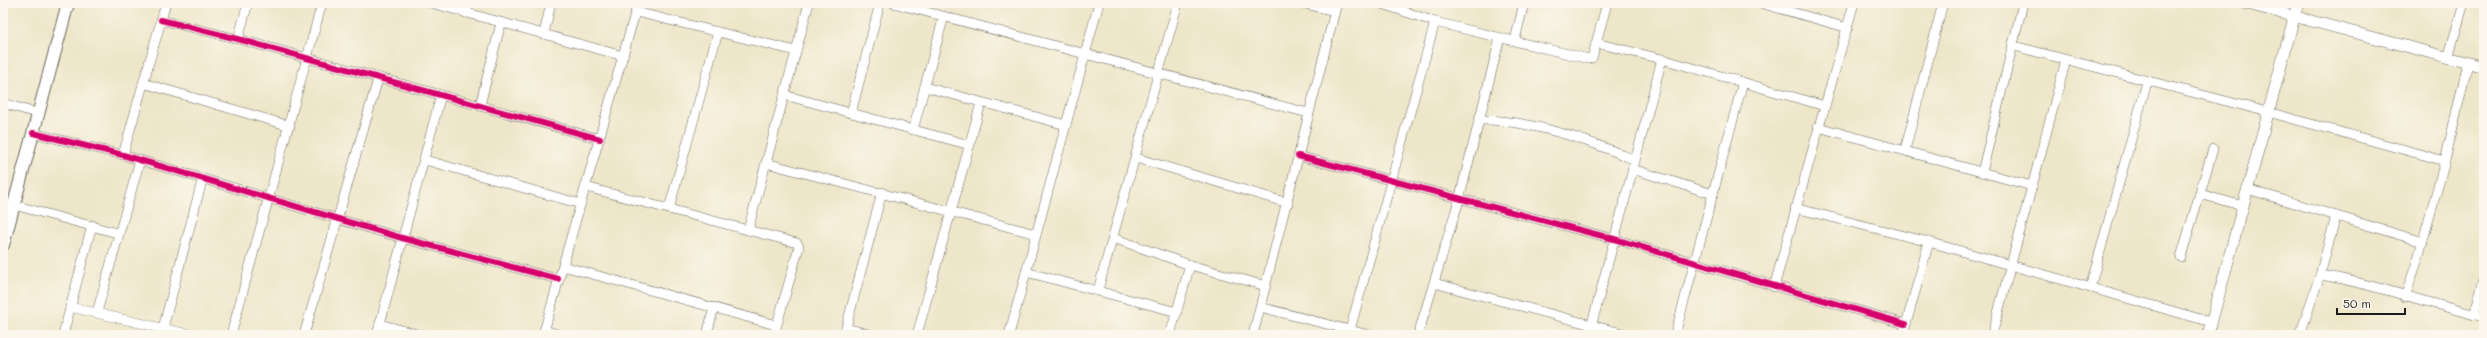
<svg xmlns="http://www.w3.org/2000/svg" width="2487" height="338" font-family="Mali,sans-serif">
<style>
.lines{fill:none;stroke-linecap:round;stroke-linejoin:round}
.minor-casing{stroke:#666359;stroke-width:10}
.tertiary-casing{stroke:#666359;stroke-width:12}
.secondary-casing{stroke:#666359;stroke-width:14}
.minor{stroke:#fff;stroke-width:9}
.tertiary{stroke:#fff;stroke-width:11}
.secondary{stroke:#fff;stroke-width:12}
.cycleway-casing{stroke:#fbf7ec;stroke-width:8}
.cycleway{stroke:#d6006c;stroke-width:6}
</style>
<rect width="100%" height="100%" fill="#fbf7ec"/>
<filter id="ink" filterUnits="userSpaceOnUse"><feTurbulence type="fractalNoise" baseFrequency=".025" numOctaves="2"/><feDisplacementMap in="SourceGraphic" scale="8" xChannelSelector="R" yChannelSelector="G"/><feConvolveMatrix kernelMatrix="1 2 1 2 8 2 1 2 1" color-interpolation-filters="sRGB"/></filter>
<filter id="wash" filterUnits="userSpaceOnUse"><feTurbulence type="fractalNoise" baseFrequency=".012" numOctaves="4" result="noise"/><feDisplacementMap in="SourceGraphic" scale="16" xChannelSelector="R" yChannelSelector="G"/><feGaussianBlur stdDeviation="0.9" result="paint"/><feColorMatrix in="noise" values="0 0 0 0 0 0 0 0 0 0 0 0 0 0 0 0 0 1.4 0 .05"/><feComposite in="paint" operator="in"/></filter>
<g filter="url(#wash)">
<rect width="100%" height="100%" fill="#eee6c9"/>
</g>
<g filter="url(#ink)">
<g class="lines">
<g class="minor-casing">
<g id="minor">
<path d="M431,3l192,53"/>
<path d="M893,3l415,110"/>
<path d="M1301,3l33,8"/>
<path d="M1380,3l55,19 154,37 3,-1 15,-55"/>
<path d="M1760,3l88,25"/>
<path d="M636,12l160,39"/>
<path d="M466,13l3,-10"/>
<path d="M161,20l77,19 362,100"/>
<path d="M544,34l7,-31"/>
<path d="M238,39l10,-36"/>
<path d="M1515,40l9,-37"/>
<path d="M1596,43l66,16 163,47"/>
<path d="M2014,46l254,66 177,49"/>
<path d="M2448,58l16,-55"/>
<path d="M143,83l147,43"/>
<path d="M925,87l141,38"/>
<path d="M784,95l186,50"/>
<path d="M3,103l36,11"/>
<path d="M480,105l21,-82"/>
<path d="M851,113l29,-110"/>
<path d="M1479,120c49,-1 112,21 156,40"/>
<path d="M1818,127l214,59"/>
<path d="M913,130l31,-114"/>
<path d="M33,133l90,22 279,83 156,41"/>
<path d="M1905,150l38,-147"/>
<path d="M123,155l43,-152"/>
<path d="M1298,156l316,83 291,85"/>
<path d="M1136,158l152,45"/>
<path d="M425,160l156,44"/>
<path d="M766,163l270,71"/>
<path d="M1632,169l81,25"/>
<path d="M1982,172l41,-169"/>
<path d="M586,187l211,56 2,4 -25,88"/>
<path d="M2247,189l176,53"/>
<path d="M2200,194l43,12"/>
<path d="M14,205l103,28"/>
<path d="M1795,208l134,34 282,80"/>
<path d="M669,209l49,-177"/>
<path d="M748,230l61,-227"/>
<path d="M1113,238l77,27 76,21"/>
<path d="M2181,257l32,-108"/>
<path d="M563,266l213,59"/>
<path d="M1026,272l151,40"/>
<path d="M2320,275c56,9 109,29 164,42"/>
<path d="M1434,283l195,52"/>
<path d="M1774,287l80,-284"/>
<path d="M2090,288l57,-206"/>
<path d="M1098,290l80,-287"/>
<path d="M2405,297l12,-35 28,-101 23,-98"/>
<path d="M70,307l122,28"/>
<path d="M1260,307l109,28"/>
<path d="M97,312l43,-152"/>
<path d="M2474,315l10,-36"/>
<path d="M380,324l40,11"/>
<path d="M163,328l39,-147"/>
<path d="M846,328l26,7"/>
<path d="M544,330l16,5"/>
<path d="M1350,330l85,-308"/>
<path d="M63,335l29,-110"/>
<path d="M231,335l91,-332"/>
<path d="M304,335l74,-256"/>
<path d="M377,335l64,-240"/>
<path d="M543,335l95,-332"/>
<path d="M707,335l7,-28"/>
<path d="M844,335l38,-143"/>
<path d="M917,335l64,-232"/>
<path d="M1009,335l90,-332"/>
<path d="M1170,335l20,-70"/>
<path d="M1253,335l84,-332"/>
<path d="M1418,335l41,-135 41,-162"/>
<path d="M1589,335l73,-276"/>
<path d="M1675,335l68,-253"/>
<path d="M1903,335l26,-93"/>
<path d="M1992,335l74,-275"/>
<path d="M2300,335l20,-60 16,-59"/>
</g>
</g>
<g class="tertiary-casing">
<g id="tertiary">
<path d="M2244,3l240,64"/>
<path d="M2208,335l90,-332"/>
</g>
</g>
<g class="secondary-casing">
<path id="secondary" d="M3,245l65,-242"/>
</g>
<use href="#minor" class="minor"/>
<use href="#tertiary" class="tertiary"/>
<use href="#secondary" class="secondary"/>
<g class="cycleway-casing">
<g id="cycleway">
<path d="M161,20l77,19 362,100"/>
<path d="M33,133l90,22 279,83 156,41"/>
<path d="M1298,156l316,83 291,85"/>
</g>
</g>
<use href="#cycleway" class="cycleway"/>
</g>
</g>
<rect width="2487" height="338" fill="none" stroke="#fbf7ec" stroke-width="16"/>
<path d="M2337 308v6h68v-6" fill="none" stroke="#1c1c1c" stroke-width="2"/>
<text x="2343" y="308" font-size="12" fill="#1c1c1c" stroke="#fbf7ec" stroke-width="3" paint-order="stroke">50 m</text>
</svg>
